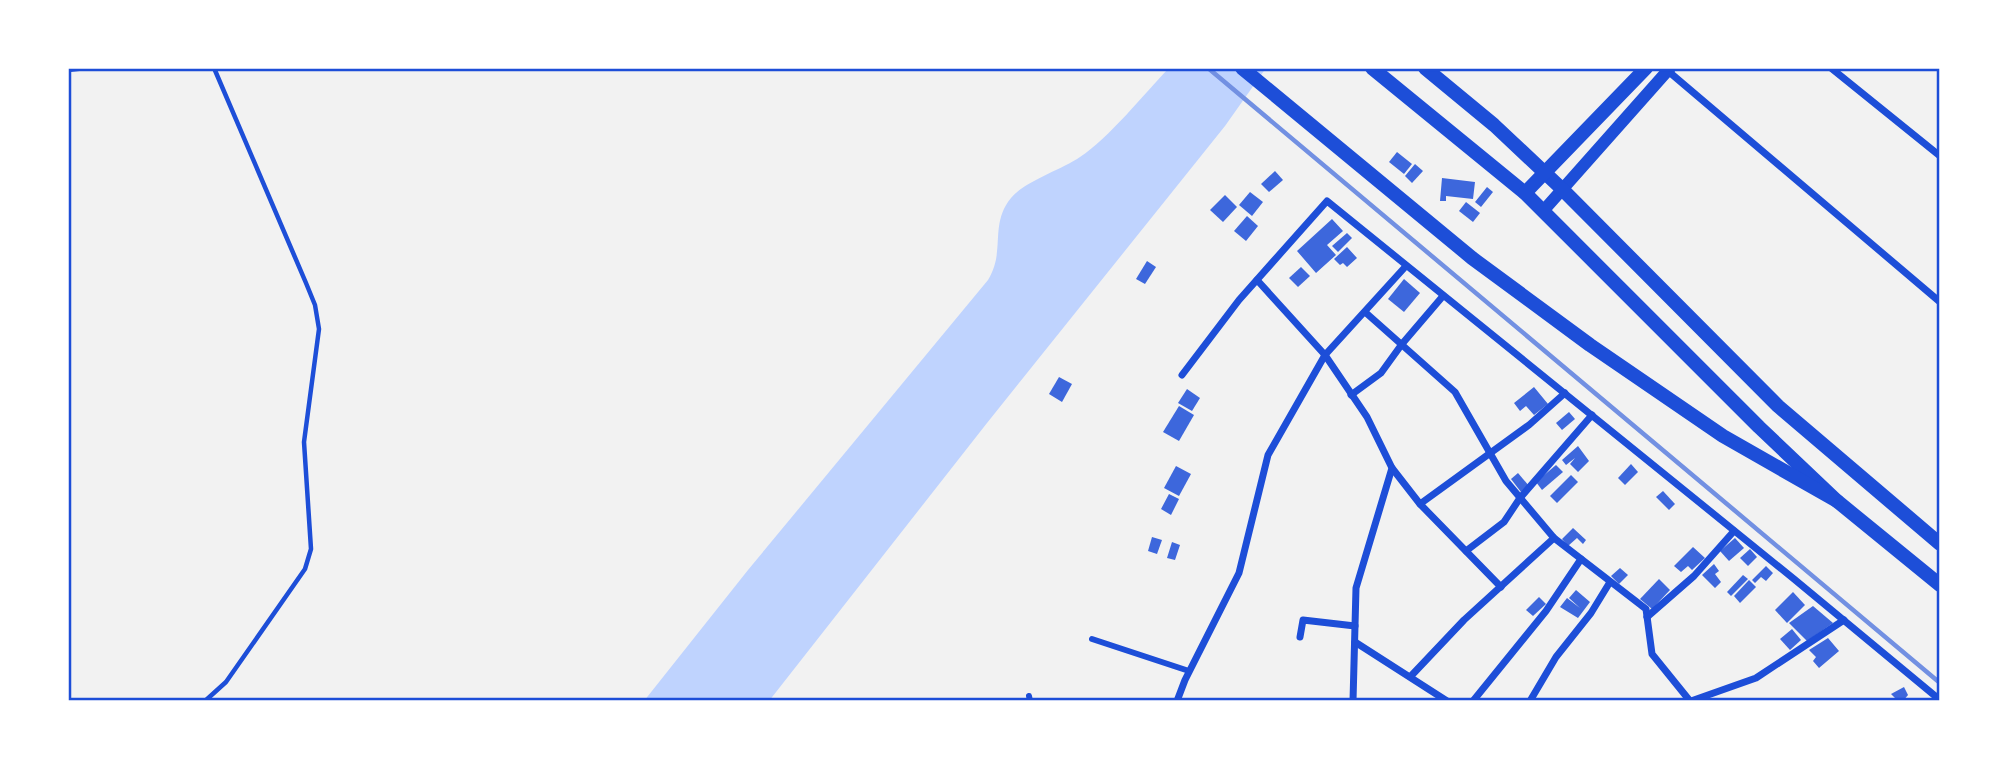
<svg xmlns="http://www.w3.org/2000/svg" width="2008" height="769" font-family="'IBM Plex Sans',sans-serif">
<style>
.water{fill:#bfd3fe}
.building{fill:#3d67dc}
.lines{fill:none;stroke-linecap:round;stroke-linejoin:round}
.service{stroke:#1d4ed8;stroke-width:4.5}
.pedestrian{stroke:#1d4ed8;stroke-width:6}
.minor{stroke:#1d4ed8;stroke-width:7}
.secondary{stroke:#1d4ed8;stroke-width:12}
.trunk{stroke:#1d4ed8;stroke-width:14}
.motorway{stroke:#1d4ed8;stroke-width:14}
.rail{stroke:#7290e2;stroke-width:4.5}
.neatline{fill:none;stroke:#1d4ed8;stroke-width:2.5}
</style>
<rect width="100%" height="100%" fill="#f2f2f2"/>
<path class="water" d="M1169,68h97l-41,58 -238,297 -218,278h-125l104,-131 240,-290c18,-29 1,-55 23,-82 14,-17 50,-28 69,-41 29,-19 64,-63 89,-89z"/>
<g class="building">
<path d="M1397,152l15,12 -8,10 -15,-12z"/>
<path d="M1415,164l8,7 -11,12 -7,-7z"/>
<path d="M1275,171l8,9 -14,12 -8,-8z"/>
<path d="M1442,178l33,4 -2,17 -27,-3v5h-6z"/>
<path d="M1487,187l6,5 -12,15 -6,-5z"/>
<path d="M1250,192l13,10 -11,14 -13,-11z"/>
<path d="M1225,195l12,12 -14,15 -13,-12z"/>
<path d="M1466,202l14,11 -7,9 -14,-11z"/>
<path d="M1247,216l11,10 -12,15 -12,-10z"/>
<path d="M1332,219l11,12 -16,14 9,10 -20,18 -19,-22z"/>
<path d="M1347,233l5,5 -14,14 -6,-6z"/>
<path d="M1347,247l10,11 -10,9 -4,-4 -3,2 -6,-6z"/>
<path d="M1147,261l9,6 -11,17 -9,-5z"/>
<path d="M1301,267l9,9 -12,11 -9,-9z"/>
<path d="M1404,279l16,14 -16,19 -16,-13z"/>
<path d="M1059,377l13,7 -10,18 -13,-8z"/>
<path d="M1534,387l14,17 -14,11 -8,-9 -6,5 -6,-8z"/>
<path d="M1187,389l13,9 -8,13 -14,-8z"/>
<path d="M1179,406l15,9 -15,26 -16,-9z"/>
<path d="M1569,412l6,7 -13,11 -6,-7z"/>
<path d="M1578,446l11,15 -11,11 -8,-8 5,-6 -9,7 -4,-5z"/>
<path d="M1631,464l7,8 -13,13 -7,-7z"/>
<path d="M1556,465l7,7 -21,18 -6,-8z"/>
<path d="M1176,466l15,8 -12,22 -15,-8z"/>
<path d="M1518,473l11,13 -8,6 -10,-13z"/>
<path d="M1571,475l7,7 -21,21 -7,-7z"/>
<path d="M1663,491l12,13 -6,6 -13,-13z"/>
<path d="M1169,494l10,5 -8,16 -10,-6z"/>
<path d="M1573,528l13,12 -3,4 -6,-6 -9,8 -6,-7z"/>
<path d="M1152,537l10,3 -5,14 -9,-3z"/>
<path d="M1735,538l9,10 -15,13 -9,-10z"/>
<path d="M1172,542l8,3 -5,15 -8,-2z"/>
<path d="M1693,547l12,11 -13,12 -4,-4 -7,6 -7,-6z"/>
<path d="M1750,549l7,8 -9,9 -8,-8z"/>
<path d="M1714,564l5,7 -4,3 6,8 -6,6 -13,-13z"/>
<path d="M1766,566l7,7 -7,8 -5,-4 -6,6 -3,-3z"/>
<path d="M1620,568l8,7 -9,9 -8,-8z"/>
<path d="M1743,575l5,4 -17,17 -4,-4z"/>
<path d="M1659,579l11,11 -18,19 -12,-10z"/>
<path d="M1749,580l7,7 -16,16 -6,-7z"/>
<path d="M1576,590l14,12 -12,16 -18,-11 7,-9 13,10 -11,-10z"/>
<path d="M1793,592l12,13 -18,18 -12,-13z"/>
<path d="M1539,597l7,7 -13,12 -7,-6z"/>
<path d="M1813,606l20,17 -26,18 -18,-18z"/>
<path d="M1792,629l9,11 -11,10 -10,-11z"/>
<path d="M1828,638l11,13 -20,17 -6,-7 3,-4 -7,-7z"/>
<path d="M1904,687l4,8 -5,6h-5l-7,-7z"/>
</g>
<g class="lines">
<g class="service">
<path d="M68,70l18,-2"/>
<path d="M205,701l21,-19 79,-113 6,-20 -7,-107 15,-113 -4,-24 -9,-22 -92,-215"/>
</g>
<g class="pedestrian">
<path d="M1092,639l97,32"/>
<path d="M1029,696l1,5"/>
</g>
<g class="minor">
<path d="M1831,68l109,88"/>
<path d="M1668,71l272,231"/>
<path d="M1257,280l68,75 42,62 25,51 -36,120 -3,113"/>
<path d="M1365,312l90,80 51,89 48,57 92,71 6,45 38,47h1l65,-23 88,-58"/>
<path d="M1182,375l57,-75 88,-99 467,378 146,121"/>
<path d="M1351,395l30,-22 21,-29 41,-48"/>
<path d="M1392,468l28,36 81,83"/>
<path d="M1420,504l109,-79 36,-32"/>
<path d="M1466,551l38,-29 16,-24 72,-83"/>
<path d="M1647,617l47,-41 40,-45"/>
<path d="M1300,637l3,-17 52,6"/>
<path d="M1355,642l92,59"/>
<path d="M1411,676l53,-56 90,-82"/>
<path d="M1177,701l8,-21 54,-107 29,-118 57,-100 81,-89"/>
<path d="M1473,701l73,-90 35,-52"/>
<path d="M1530,701l26,-44 35,-44 19,-31"/>
</g>
<path class="secondary" d="M1544,210l126,-142"/>
<g class="trunk">
<path d="M1372,68l153,125 234,234 78,74 103,84"/>
<path d="M1425,68l69,57 68,64 216,217 162,138"/>
</g>
<g class="motorway">
<path d="M1242,68l230,190 118,87 133,91 114,65"/>
<path d="M1525,193l121,-125"/>
</g>
<path class="rail" d="M1208,68l732,615"/>
</g>
<rect width="2008" height="769" fill="none" stroke="#ffffff" stroke-width="140"/>
<rect x="70" y="70" width="1868" height="629" class="neatline"/>
</svg>
